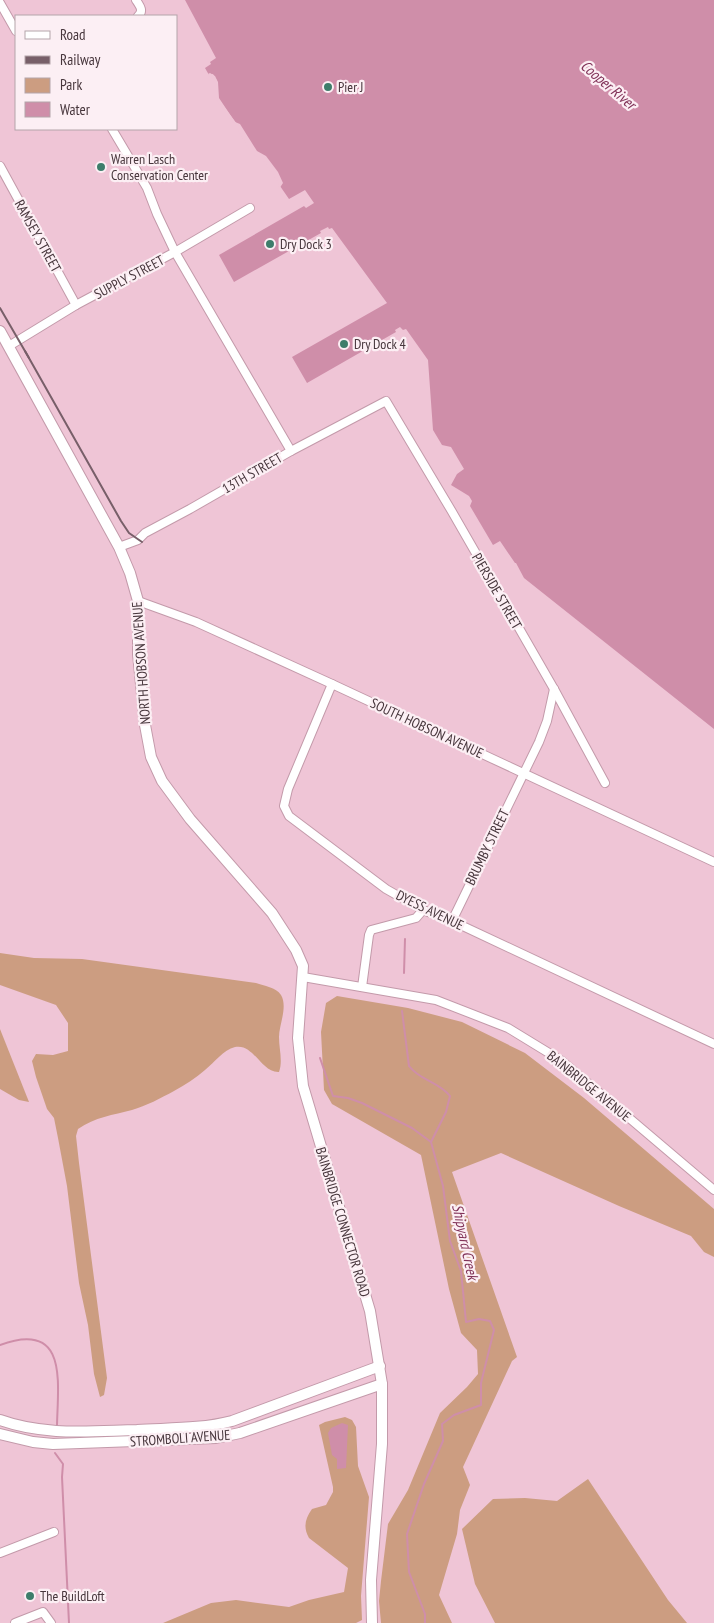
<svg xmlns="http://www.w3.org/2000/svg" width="714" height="1623" font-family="'PT Sans Narrow',sans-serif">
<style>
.green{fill:#cc9d81}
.water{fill:#cf8ea9}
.pier{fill:#efc5d6}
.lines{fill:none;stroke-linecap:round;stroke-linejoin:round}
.stream{stroke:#cf8ea9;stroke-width:2}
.minor-casing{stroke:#c39aaa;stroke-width:10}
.tertiary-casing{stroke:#c39aaa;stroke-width:12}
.minor{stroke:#fff;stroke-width:8}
.tertiary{stroke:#fff;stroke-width:10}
.rail{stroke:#785f69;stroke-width:2}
.poi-dot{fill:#3e7d6b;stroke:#fceff4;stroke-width:2}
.labels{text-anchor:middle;stroke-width:4.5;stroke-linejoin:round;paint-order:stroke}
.poi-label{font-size:14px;fill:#47363c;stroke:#fceff4;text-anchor:start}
.street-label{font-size:14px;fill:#47363c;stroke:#fceff4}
.water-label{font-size:15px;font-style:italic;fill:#813258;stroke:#fceff4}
</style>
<rect width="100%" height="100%" fill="#efc5d6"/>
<g class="green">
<path d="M0,953l34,5 48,1 174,24c8,3 20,4 25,12 7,12 -2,30 -2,42 0,12 4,24 0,35 -18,1 -25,-29 -44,-25 -12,3 -20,15 -30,23 -9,8 -20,15 -31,21 -13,7 -28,15 -42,19 -19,5 -37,7 -54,19l-2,7 3,27 28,215 -3,17 -4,2 -6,-23 -6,-49 -9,-42 -12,-97 -9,-48 -4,-20 -7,-9 -11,-32 -4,-16 4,-7 17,1 15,-4v-28l-12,-18 -56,-20z"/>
<path d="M337,996l71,12 54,14 63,31 59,45 130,111v48l-10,-5 -13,-16 -72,-30 -118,-53 -49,19 65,185 -5,4 -49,106 7,18 -10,25 -3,24 -18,61 13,28h-71l-2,-22 2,-20 7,-57 20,-34 32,-77 27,-26 11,-13 -1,-24 -16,-17 -12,-44 -28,-134 -89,-51 -8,-14 -3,-58 5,-29z"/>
<path d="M0,1029l29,73 -10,-2 -19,-11z"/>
<path d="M345,1417l7,3 4,7 2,39 11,31 -8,99 1,24 -6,3h-193l48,-20 25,-3 53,7 20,-7 35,-8 4,-24 -39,-30c-6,-11 -4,-19 3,-29l14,-4 7,-13v-5l-14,-62 6,-3z"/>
<path d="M588,1479l80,121 19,23h-192l-20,-39 -13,-55 31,-30 32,-1 32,3z"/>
</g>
<g class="water">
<path d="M185,0h529v729l-190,-151 -8,-15h-1l-15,-22 -7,4 -23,-39 2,-5 -3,-5 -18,-11 6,-11 7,-5 -13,-22 -9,-2 -9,-15 -5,-70 -22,-31 -3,1 -3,-3 -5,3 1,2 -89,51 -15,-26 95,-54 -55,-75 -3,1 -1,-2 -8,4 1,2 -87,49 -15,-27 85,-49 2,2 8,-5 -9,-13 -16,9 -9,-13v-5l-15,-22 -11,-7 -17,-28 -20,-27v-16l-4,-7 -4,1 -4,-7 6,-4 -1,-2 6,-4z"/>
<path d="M342,1423l6,2 -2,43 -9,1v-10l-5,-4 -4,-22 3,-5z"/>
</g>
<path class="pier" d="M210,73l5,3 3,6 1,16 16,24 5,2 17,27 9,5 12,16 5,11 -4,6 -1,-7 -15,-22 -11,-6 -17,-29 -20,-27v-17l-6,-5 -1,-2z"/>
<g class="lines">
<g class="stream">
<path d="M404,973l1,-34"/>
<path d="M402,1011l7,55c10,14 30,16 41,30l-4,16 -15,30 12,44 7,55 11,30 5,51 13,-3 11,2 4,9 -13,53v22l-27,10 -12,9 1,17 -19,43 -17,50 2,38 16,42v9"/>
<path d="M320,1058l13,38 15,2 14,5 50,25 19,14"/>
<path d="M0,1345c68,-25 58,36 57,80"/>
<path d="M55,1453l8,11 -1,13 7,146"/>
</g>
<g class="minor-casing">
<g id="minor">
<path d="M136,0c4,6 8,11 2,16"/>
<path d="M0,3l16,28"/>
<path d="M112,129l35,59 10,26 18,38 116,199"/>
<path d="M0,166l76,139"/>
<path d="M9,346l67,-41 99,-53 75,-44"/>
<path d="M119,547l19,-7 7,-7 45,-24 101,-58 95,-50 65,109 103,179 51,94"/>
<path d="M138,601l58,21 136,62 382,178"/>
<path d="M332,684l-44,105 -4,17 5,10 97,73 37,21 29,11 262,123"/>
<path d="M452,921l87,-179 8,-21 7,-32"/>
<path d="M303,977l133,23 72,28 54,33 152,129"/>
<path d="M362,987l7,-52 2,-5 45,-12 7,-8"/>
<path d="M0,1553l54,-21"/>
<path d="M15,1623l28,-11 8,11"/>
</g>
</g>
<g class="tertiary-casing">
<g id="tertiary">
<path d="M0,331l119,216 11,26 8,28v53l7,71 6,32 11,24 28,38 82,94 24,37 7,16 -5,72 5,48 67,225 12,73v60l-11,136 1,43"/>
<path d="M0,1420c44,16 90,11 137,10 32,-2 64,-1 95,-9l148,-55"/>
<path d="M0,1434l33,8 20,2 163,-6 24,-5 142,-49"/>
</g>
</g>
<use href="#minor" class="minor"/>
<use href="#tertiary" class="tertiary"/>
<g class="rail">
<path d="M0,308l29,50"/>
<path d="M25,351l96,170 8,12 13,9"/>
</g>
</g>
<g class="poi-dot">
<circle cx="328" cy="87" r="5"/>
<circle cx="101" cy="167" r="5"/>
<circle cx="270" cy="244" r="5"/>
<circle cx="344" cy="344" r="5"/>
<circle cx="30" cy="1596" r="5"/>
</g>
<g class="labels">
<g class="poi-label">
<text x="338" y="92">Pier J</text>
<text x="111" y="164">Warren Lasch<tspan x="111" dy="16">Conservation Center</tspan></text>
<text x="280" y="249">Dry Dock 3</text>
<text x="354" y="349">Dry Dock 4</text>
<text x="40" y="1601">The BuildLoft</text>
</g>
<g class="street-label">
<text transform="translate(38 236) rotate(61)" y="5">RAMSEY STREET</text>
<text transform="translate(129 277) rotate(-28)" y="5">SUPPLY STREET</text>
<text transform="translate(252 473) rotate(-30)" y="5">13TH STREET</text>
<text transform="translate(497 591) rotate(60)" y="5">PIERSIDE STREET</text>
<text transform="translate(141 663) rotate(-94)" y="5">NORTH HOBSON AVENUE</text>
<text transform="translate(427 728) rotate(25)" y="5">SOUTH HOBSON AVENUE</text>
<text transform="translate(487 847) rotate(-64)" y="5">BRUMBY STREET</text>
<text transform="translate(430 910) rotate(26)" y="5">DYESS AVENUE</text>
<text transform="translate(589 1086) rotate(39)" y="5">BAINBRIDGE AVENUE</text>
<text transform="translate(343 1222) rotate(73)" y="5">BAINBRIDGE CONNECTOR ROAD</text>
<text transform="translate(180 1438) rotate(-4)" y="5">STROMBOLI AVENUE</text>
</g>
<g class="water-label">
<text transform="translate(608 85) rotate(40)" y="5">Cooper River</text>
<text transform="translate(465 1242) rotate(78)" y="5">Shipyard Creek</text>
</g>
</g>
<rect x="15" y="15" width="162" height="115" fill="#fceff4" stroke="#b4a5aa"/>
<rect x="25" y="31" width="25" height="8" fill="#ffffff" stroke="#b4a5aa"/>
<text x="60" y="40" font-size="15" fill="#47363c">Road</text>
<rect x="25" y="56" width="25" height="8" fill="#785f69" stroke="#b4a5aa"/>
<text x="60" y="65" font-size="15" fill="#47363c">Railway</text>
<rect x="25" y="78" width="25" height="15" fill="#cc9d81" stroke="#b4a5aa"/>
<text x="60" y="90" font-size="15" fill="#47363c">Park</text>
<rect x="25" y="102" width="25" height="15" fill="#cf8ea9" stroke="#b4a5aa"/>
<text x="60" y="115" font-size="15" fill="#47363c">Water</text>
</svg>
